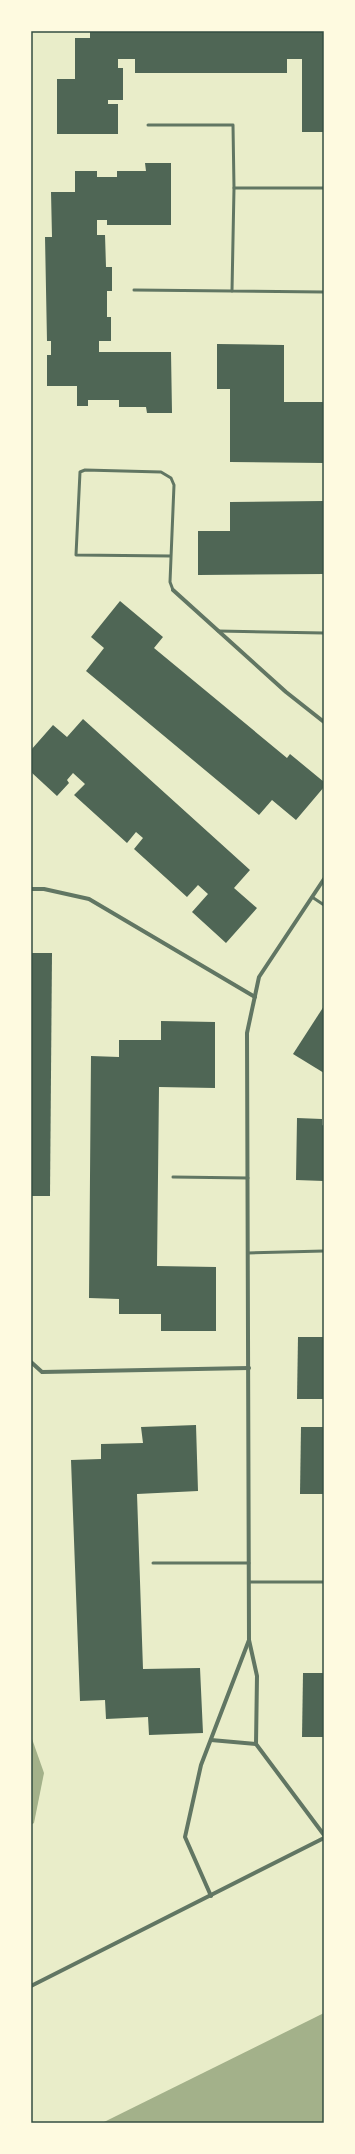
<svg xmlns="http://www.w3.org/2000/svg" width="355" height="2154" font-family="'Public Sans',sans-serif">
<style>
.water{fill:#a3b18a}
.building{fill:#4f6655}
.lines{fill:none;stroke-linecap:round;stroke-linejoin:round}
.service{stroke:#617663;stroke-width:3}
.minor{stroke:#617663;stroke-width:4}
.neatline{fill:none;stroke:#344e41;stroke-width:1.5}
</style>
<rect width="100%" height="100%" fill="#e9edc9"/>
<g class="water">
<path d="M31,1736l13,37 -10,50 -3,2z"/>
<path d="M324,2013v110h-222z"/>
</g>
<g class="building">
<path d="M90,31h234v101h-22v-73h-15v14h-152v-14h-17v9h5v32h-15v4h10v30h-61v-55h18v-41h15z"/>
<path d="M145,163h26v62h-64v-5h-10v15h8l1,32h6v24h-5v26h4v24h-12v11h72l1,61h-25l-1,-6h-27v-7h-31v6h-11v-20h-30v-31h4v-14h-4l-2,-104h7l-1,-45h24v-21h22v6h20v-6h29z"/>
<path d="M217,344l67,1v57h40v61l-94,-1v-73h-13z"/>
<path d="M324,501v73l-126,1v-44h32v-29z"/>
<path d="M120,601l43,36 -9,11 133,110 3,-4 34,28v5l-28,33 -24,-20 -13,15 -173,-144 18,-23 -13,-11z"/>
<path d="M83,719l167,151 -16,18 23,20 -31,35 -34,-31 16,-18 -10,-9 -11,12 -53,-48 9,-11 -7,-6 -9,11 -53,-48 11,-11 -12,-11 -6,7 2,3 -12,13 -26,-24v-22l22,-25 14,12z"/>
<path d="M31,953h21l-2,243h-19z"/>
<path d="M324,1006v67l-31,-19z"/>
<path d="M161,1021l54,1v66l-56,-1 -2,179 59,1v64h-55v-17h-42v-15l-30,-1 2,-242 28,1v-17h42z"/>
<path d="M297,1118l25,1v6l2,1v55l-28,-1z"/>
<path d="M298,1337h26v62h-27z"/>
<path d="M196,1425l2,66 -61,3 6,175 57,-1 3,65 -54,2 -1,-18 -42,2 -1,-19 -25,1 -9,-241 30,-1v-15l42,-1 -2,-16z"/>
<path d="M301,1427h23v67h-24z"/>
<path d="M303,1673h21v64h-22z"/>
</g>
<g class="lines">
<g class="service">
<path d="M148,125h85l1,63"/>
<path d="M324,188h-90l-2,103 92,1"/>
<path d="M134,290l98,1"/>
<path d="M171,556l-95,-1 4,-83 5,-2 76,2 10,6 3,7 -4,97 3,8"/>
<path d="M218,631l106,2"/>
<path d="M312,897l12,8"/>
<path d="M173,1177l75,1"/>
<path d="M248,1253l76,-2"/>
<path d="M153,1563h96"/>
<path d="M250,1582h74"/>
</g>
<g class="minor">
<path d="M173,590l113,102 38,30"/>
<path d="M324,879l-65,98 -12,56 2,607 8,36 -1,68 68,91"/>
<path d="M31,889h13l45,10 166,98"/>
<path d="M31,1362l11,10 207,-4"/>
<path d="M211,1740l45,4"/>
<path d="M211,1896l-26,-59 16,-72 48,-125"/>
<path d="M31,1986l293,-148"/>
</g>
</g>
<rect width="355" height="2154" fill="none" stroke="#fefae0" stroke-width="64"/>
<rect x="32" y="32" width="291" height="2090" class="neatline"/>
</svg>
